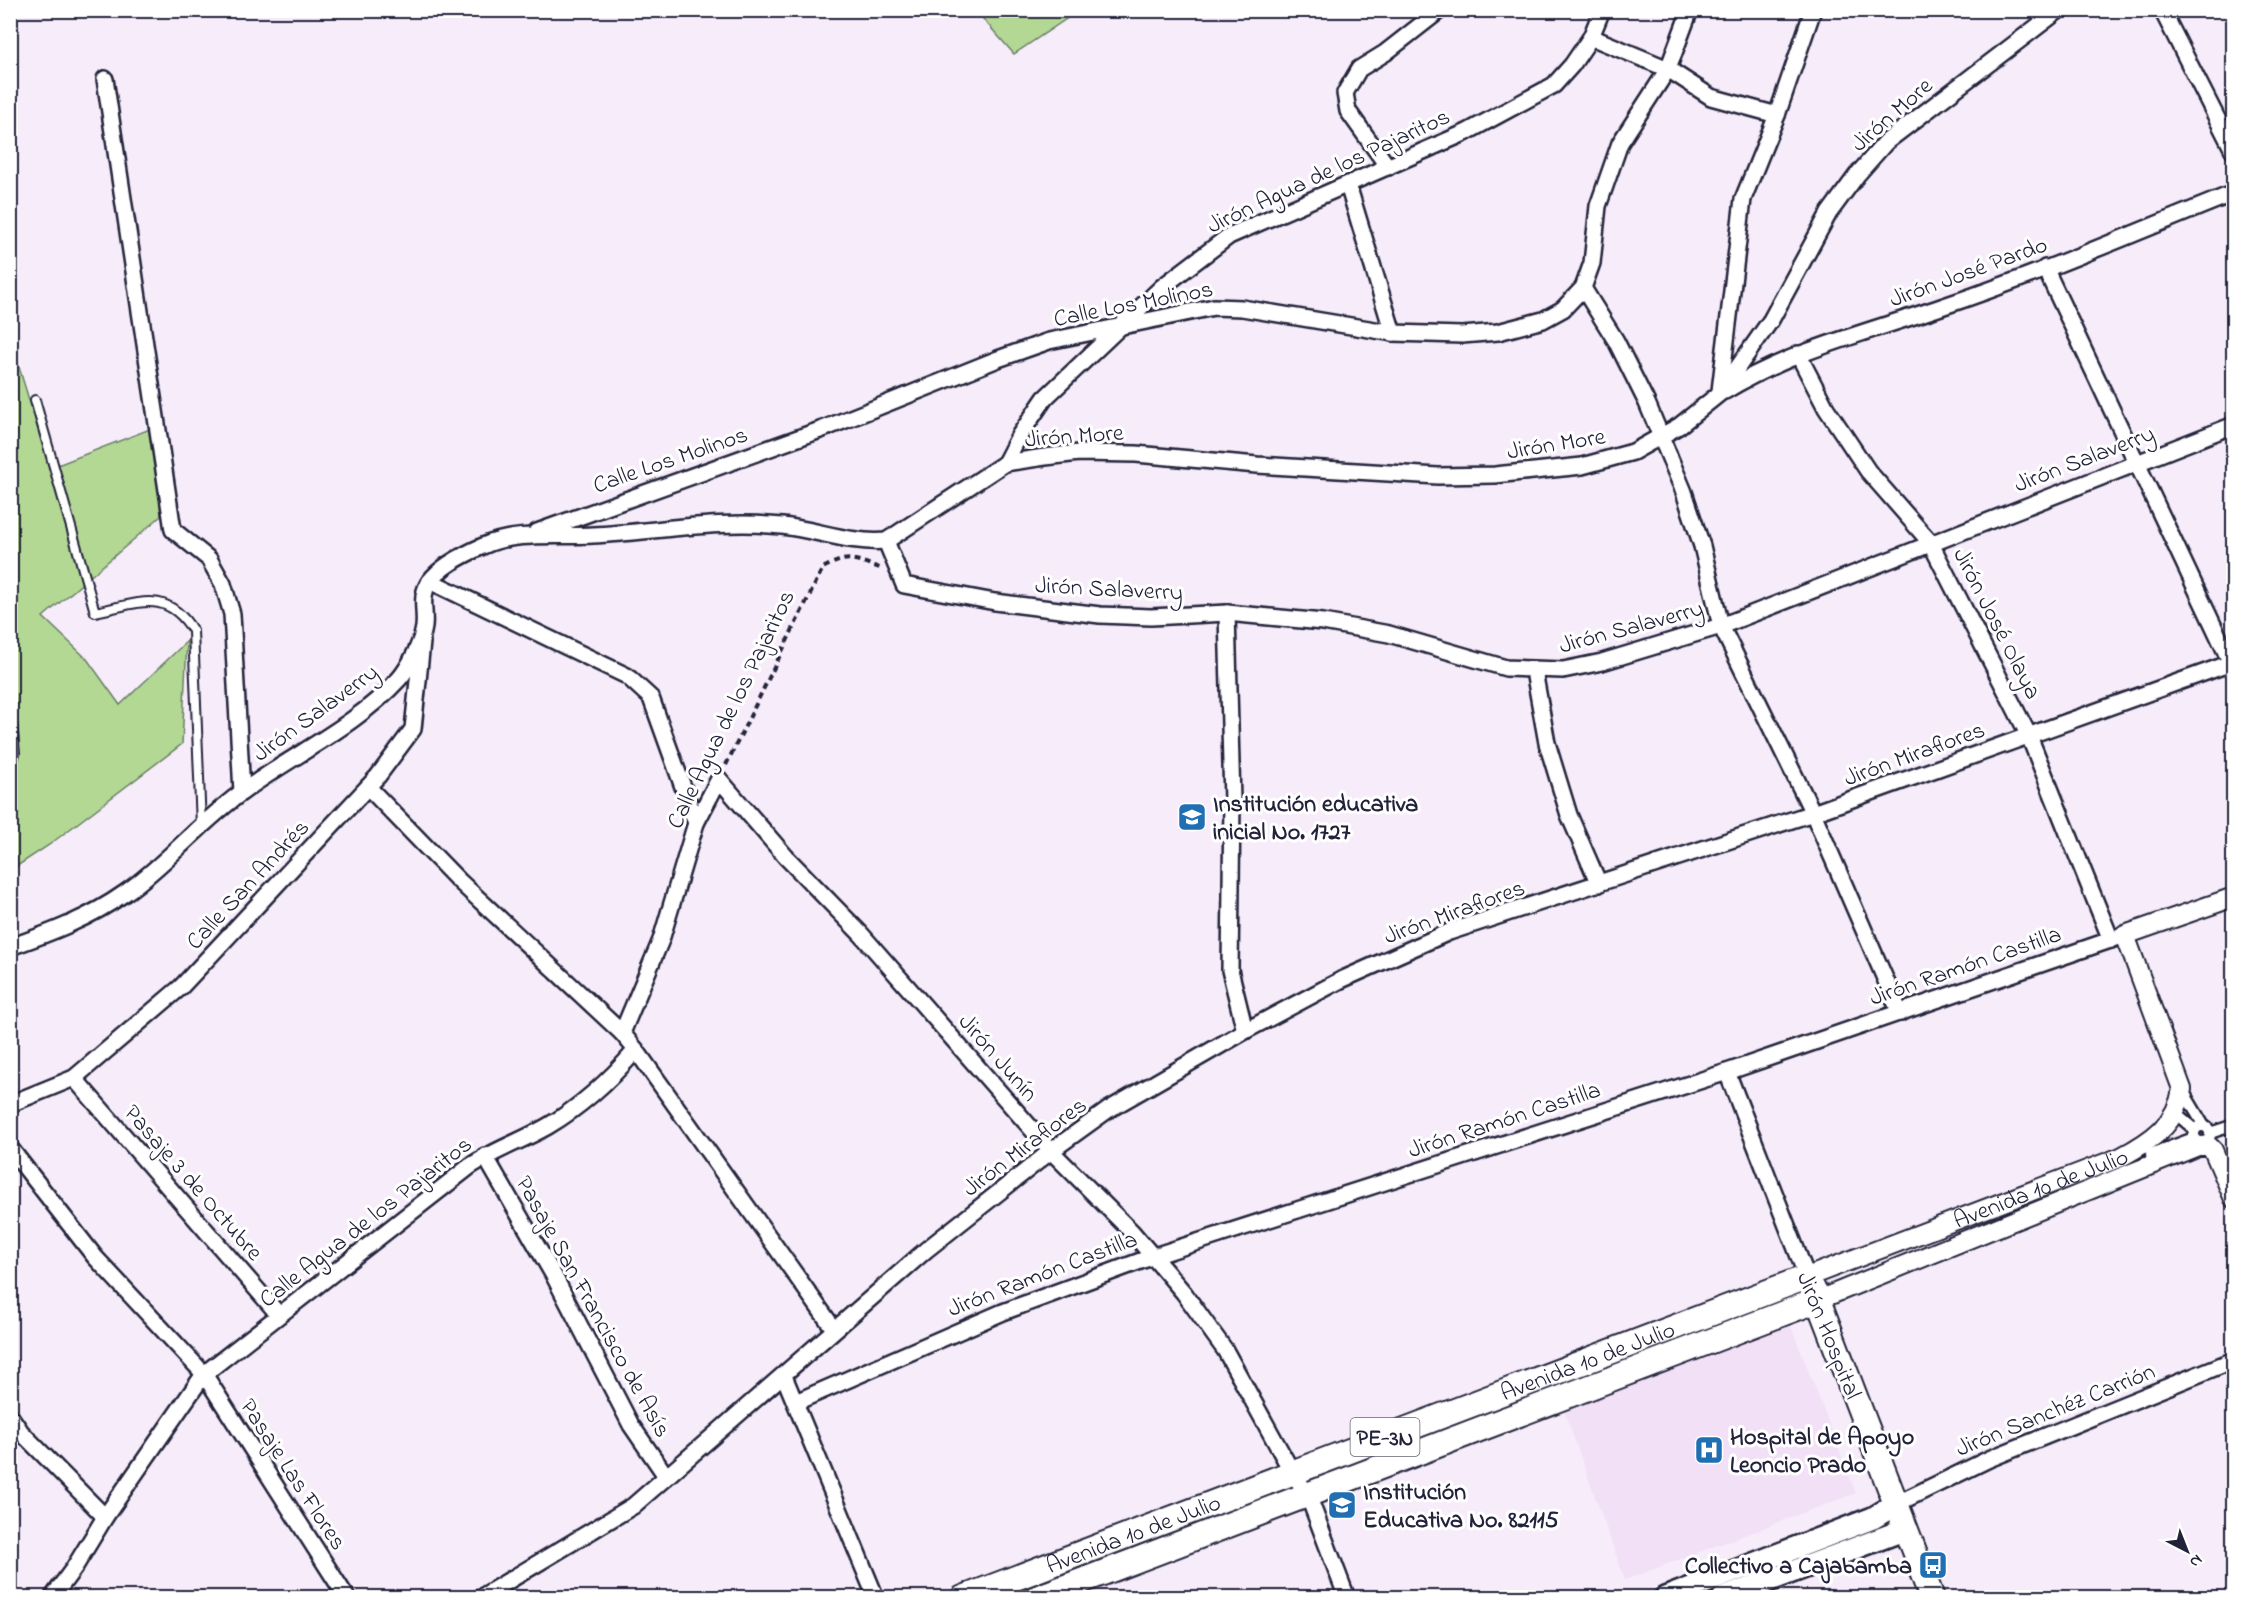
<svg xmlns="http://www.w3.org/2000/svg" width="2244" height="1608" font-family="'Indie Flower',sans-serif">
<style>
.built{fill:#f2e0f6}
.green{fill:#b3d894;stroke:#6a7d68;stroke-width:1.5}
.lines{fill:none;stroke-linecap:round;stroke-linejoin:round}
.service-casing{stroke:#22223b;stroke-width:12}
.pedestrian-casing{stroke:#22223b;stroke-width:15}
.minor-casing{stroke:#22223b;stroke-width:20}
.tertiary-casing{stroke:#22223b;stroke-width:22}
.secondary-casing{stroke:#22223b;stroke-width:26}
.trunk-casing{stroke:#22223b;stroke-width:28}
.path{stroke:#22223b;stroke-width:4;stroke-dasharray:6 4.5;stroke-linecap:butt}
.service{stroke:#fff;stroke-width:8}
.pedestrian{stroke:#fff;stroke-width:10}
.minor{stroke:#fff;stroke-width:15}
.tertiary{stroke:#fff;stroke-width:18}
.secondary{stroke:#fff;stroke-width:21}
.trunk{stroke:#fff;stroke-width:24}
.labels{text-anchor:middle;stroke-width:6;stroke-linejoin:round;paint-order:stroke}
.shield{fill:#fff;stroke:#646476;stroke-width:1.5}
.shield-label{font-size:22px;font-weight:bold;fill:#22223b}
.street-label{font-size:24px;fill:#22223b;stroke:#fff}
.poi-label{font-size:24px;font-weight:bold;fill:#22223b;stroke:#fff;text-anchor:start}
</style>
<rect width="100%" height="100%" fill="#f7edfa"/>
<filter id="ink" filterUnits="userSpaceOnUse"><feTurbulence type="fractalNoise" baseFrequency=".0167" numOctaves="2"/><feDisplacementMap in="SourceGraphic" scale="12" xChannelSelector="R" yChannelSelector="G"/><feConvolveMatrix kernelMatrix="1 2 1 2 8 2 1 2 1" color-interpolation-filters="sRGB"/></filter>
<g filter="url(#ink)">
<path class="built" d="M1781,1317l10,9 65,167 -231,87 -62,-172z"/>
<g class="green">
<path d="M976,11h102l-64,43z"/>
<path d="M10,338l40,130 105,-41 6,89 -118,101 44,42 33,46 67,-64 -5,103 -133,101 -38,25z"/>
</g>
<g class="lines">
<g class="service-casing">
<g id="service">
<path d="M35,400l60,212c43,-8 71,-25 98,19l8,195"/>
<path d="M10,702l5,51 -5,19"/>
</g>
</g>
<g class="pedestrian-casing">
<g id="pedestrian">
<path d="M2182,1089l22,37"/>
<path d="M2175,1113l20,17"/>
<circle cx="2202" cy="1134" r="8"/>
<path d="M2210,1133l24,-8"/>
<path d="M2151,1154l43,-16"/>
</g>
</g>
<g class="minor-casing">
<g id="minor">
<path d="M2162,10l72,142"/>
<path d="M1591,37l77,32 43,28 66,18"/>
<path d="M105,79l68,451 36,29 14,25 9,30 10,178"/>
<path d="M1388,167l-40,-56 -3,-18 14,-24 26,-16 55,-43"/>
<path d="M1348,185l45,148"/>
<path d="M2045,268l186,395"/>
<path d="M1583,288l33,53 31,62 37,89 18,54 19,80 92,187 87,200"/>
<path d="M1798,354l28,54 42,63 62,71 99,194 82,204"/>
<path d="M1720,391l23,-192 34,-84 36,-105"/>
<path d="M1725,391c68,-41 141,-58 216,-84 99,-33 195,-75 293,-114"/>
<path d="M1005,463l14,-27 26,-38 117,-111 67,-51 238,-104 87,-47 18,-20 19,-28 11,-27"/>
<path d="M537,532l286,-103 175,-70 51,-18 117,-24 48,-10 28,1 151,25 69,2 36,-3 45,-12 20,-11 20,-21 9,-25 6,-57 22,-63 48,-74 22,-59"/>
<path d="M886,541l18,44 91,17 105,13 51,2 76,-4 96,9 66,12 117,34 57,2 39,-8 119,-36 513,-201"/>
<path d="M430,581l197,95 24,22 45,125"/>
<path d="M1227,613l5,188 -2,169 15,61"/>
<path d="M1534,671l13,72 22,72 30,69"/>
<path d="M368,787l89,92 165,154"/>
<path d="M10,947c40,-14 80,-29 115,-54 43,-30 77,-73 120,-103 51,-37 111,-64 154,-111 10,-11 23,-37 25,-52 2,-17 -5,-31 6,-46 11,-15 37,-28 53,-35 32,-15 75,-9 110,-11 62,-3 127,-16 189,-9 36,4 69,18 104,15l119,-78 40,-6 34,-4 57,1 121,11 181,11 57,-1 87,-9 51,-14 46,-26 40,-32 52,-74 58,-107 28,-38 29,-33 173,-132"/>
<path d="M636,1050l198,279"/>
<path d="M1727,1072l80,205"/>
<path d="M74,1078l205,237"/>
<path d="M10,1104l64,-26 107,-91 197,-211 35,-47 9,-87"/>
<path d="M10,1148l85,109 109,117 143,224"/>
<path d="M485,1156l69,120 77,149 35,51"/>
<path d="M784,1376l92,222"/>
<path d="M796,1402l207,-90 151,-56 573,-184 398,-137"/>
<path d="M10,1416l11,16 84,85"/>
<path d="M1896,1504l93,-45 245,-99"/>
<path d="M52,1598l22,-30 31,-51 99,-143 265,-207c25,-17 53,-26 79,-41 34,-20 62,-46 88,-76l-14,-17 39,-93 35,-117 23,-44 67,78 75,77 190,217 81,81 52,61 41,57 67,122 16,23 39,103"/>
<path d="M480,1598l153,-92 293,-256 125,-99 57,-41 137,-79 96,-51 108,-48 364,-119 421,-151"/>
</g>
</g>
<g class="tertiary-casing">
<g id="tertiary">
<path id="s1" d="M1807,1277l314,-120c30,-16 56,-33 61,-68l-57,-154 109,-38"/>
<path d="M1818,1300l380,-154h11l4,4 21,49"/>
</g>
</g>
<g class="secondary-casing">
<g id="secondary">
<path d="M1665,1598l208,-80 23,-14"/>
<path d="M1723,1598l183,-69"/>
</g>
</g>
<g class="trunk-casing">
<g id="trunk">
<path id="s2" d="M963,1598l844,-321 11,23 114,298"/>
<path d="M1037,1598l781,-298"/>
</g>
</g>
<path class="path" d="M726,765l97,-197c26,-14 30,-9 57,0"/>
<use href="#service" class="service"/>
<use href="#pedestrian" class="pedestrian"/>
<use href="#minor" class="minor"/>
<use href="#tertiary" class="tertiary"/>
<use href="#secondary" class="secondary"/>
<use href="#trunk" class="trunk"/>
</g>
</g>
<defs>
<g id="school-square" transform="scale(1.5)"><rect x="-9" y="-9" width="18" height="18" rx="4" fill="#1f6fb2" stroke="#fff"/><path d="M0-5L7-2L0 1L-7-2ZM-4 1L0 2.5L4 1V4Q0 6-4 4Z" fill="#fff"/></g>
<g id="hospital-square" transform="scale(1.5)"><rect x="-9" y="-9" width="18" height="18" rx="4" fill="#1f6fb2" stroke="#fff"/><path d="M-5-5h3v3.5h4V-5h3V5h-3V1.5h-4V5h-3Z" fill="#fff"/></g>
<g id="bus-square" transform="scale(1.5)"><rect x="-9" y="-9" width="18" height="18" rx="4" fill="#1f6fb2" stroke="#fff"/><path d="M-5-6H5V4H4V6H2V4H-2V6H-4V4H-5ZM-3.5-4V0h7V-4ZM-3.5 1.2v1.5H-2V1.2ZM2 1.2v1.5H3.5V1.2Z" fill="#fff"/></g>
</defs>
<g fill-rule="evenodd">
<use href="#school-square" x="1192" y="817"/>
<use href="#hospital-square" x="1709" y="1450"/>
<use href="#school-square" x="1342" y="1505"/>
<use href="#bus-square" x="1933" y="1565"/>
</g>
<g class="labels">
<rect class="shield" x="1350.5" y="1418" width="69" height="38" rx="4.5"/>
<g class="shield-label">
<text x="1385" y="1445">PE-3N</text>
</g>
<g class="street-label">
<text transform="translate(1891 114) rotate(-41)" y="8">Jirón More</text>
<text transform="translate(1328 170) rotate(-25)" y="8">Jirón Agua de los Pajaritos</text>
<text transform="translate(1968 271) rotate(-20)" y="8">Jirón José Pardo</text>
<text transform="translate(1133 303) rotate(-11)" y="8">Calle Los Molinos</text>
<text transform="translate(1074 435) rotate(-4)" y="8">Jirón More</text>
<text transform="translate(1556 443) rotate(-9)" y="8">Jirón More</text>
<text transform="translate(2084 458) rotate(-21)" y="8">Jirón Salaverry</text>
<text transform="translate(670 459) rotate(-19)" y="8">Calle Los Molinos</text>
<text transform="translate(1109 588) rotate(3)" y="8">Jirón Salaverry</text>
<text transform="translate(1998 623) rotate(63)" y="8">Jirón José Olaya</text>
<text transform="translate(1631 626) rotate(-15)" y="8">Jirón Salaverry</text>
<text transform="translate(730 709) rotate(-64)" y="8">Calle Agua de los Pajaritos</text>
<text transform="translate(315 712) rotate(-36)" y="8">Jirón Salaverry</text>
<text transform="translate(1914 753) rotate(-20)" y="8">Jirón Miraflores</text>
<text transform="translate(247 884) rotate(-47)" y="8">Calle San Andrés</text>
<text transform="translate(1454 911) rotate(-20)" y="8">Jirón Miraflores</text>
<text transform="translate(1965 965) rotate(-19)" y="8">Jirón Ramón Castilla</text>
<text transform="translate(999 1057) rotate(49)" y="8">Jirón Junín</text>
<text transform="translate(1504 1119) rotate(-18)" y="8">Jirón Ramón Castilla</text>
<text transform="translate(1024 1146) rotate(-37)" y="8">Jirón Miraflores</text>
<text transform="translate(194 1182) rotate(49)" y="8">Pasaje 3 de Octubre</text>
<text dy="8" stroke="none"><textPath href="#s1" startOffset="250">Avenida 10 de Julio</textPath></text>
<text transform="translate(365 1221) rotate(-38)" y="8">Calle Agua de los Pajaritos</text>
<text transform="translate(1042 1273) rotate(-21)" y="8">Jirón Ramón Castilla</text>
<text transform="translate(594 1306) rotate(61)" y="8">Pasaje San Francisco de Asís</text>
<text transform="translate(1830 1335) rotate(68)" y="8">Jirón Hospital</text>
<text dy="8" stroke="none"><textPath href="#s2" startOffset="668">Avenida 10 de Julio</textPath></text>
<text transform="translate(2055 1409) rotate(-22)" y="8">Jirón Sanchéz Carrión</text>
<text transform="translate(294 1474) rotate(57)" y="8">Pasaje Las Flores</text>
<text dy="8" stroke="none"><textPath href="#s2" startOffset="182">Avenida 10 de Julio</textPath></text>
</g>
<g class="poi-label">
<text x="1213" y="811">Institución educativa<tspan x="1213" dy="28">inicial No. 1727</tspan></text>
<text x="1730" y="1444">Hospital de Apoyo<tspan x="1730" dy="28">Leoncio Prado</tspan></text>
<text x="1363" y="1499">Institución<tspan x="1363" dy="28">Educativa No. 82115</tspan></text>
<text x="1912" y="1573" text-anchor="end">Collectivo a Cajabamba</text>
</g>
</g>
<rect width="2244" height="1608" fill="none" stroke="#fff" stroke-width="36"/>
<rect x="18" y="18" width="2208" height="1572" fill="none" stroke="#22223b" stroke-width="2" filter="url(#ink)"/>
<g transform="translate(2187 1551) rotate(138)" stroke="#ffffff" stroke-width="4.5" paint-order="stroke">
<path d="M0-4.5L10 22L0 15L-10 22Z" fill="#22223b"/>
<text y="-9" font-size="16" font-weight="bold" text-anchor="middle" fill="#22223b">N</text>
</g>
</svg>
